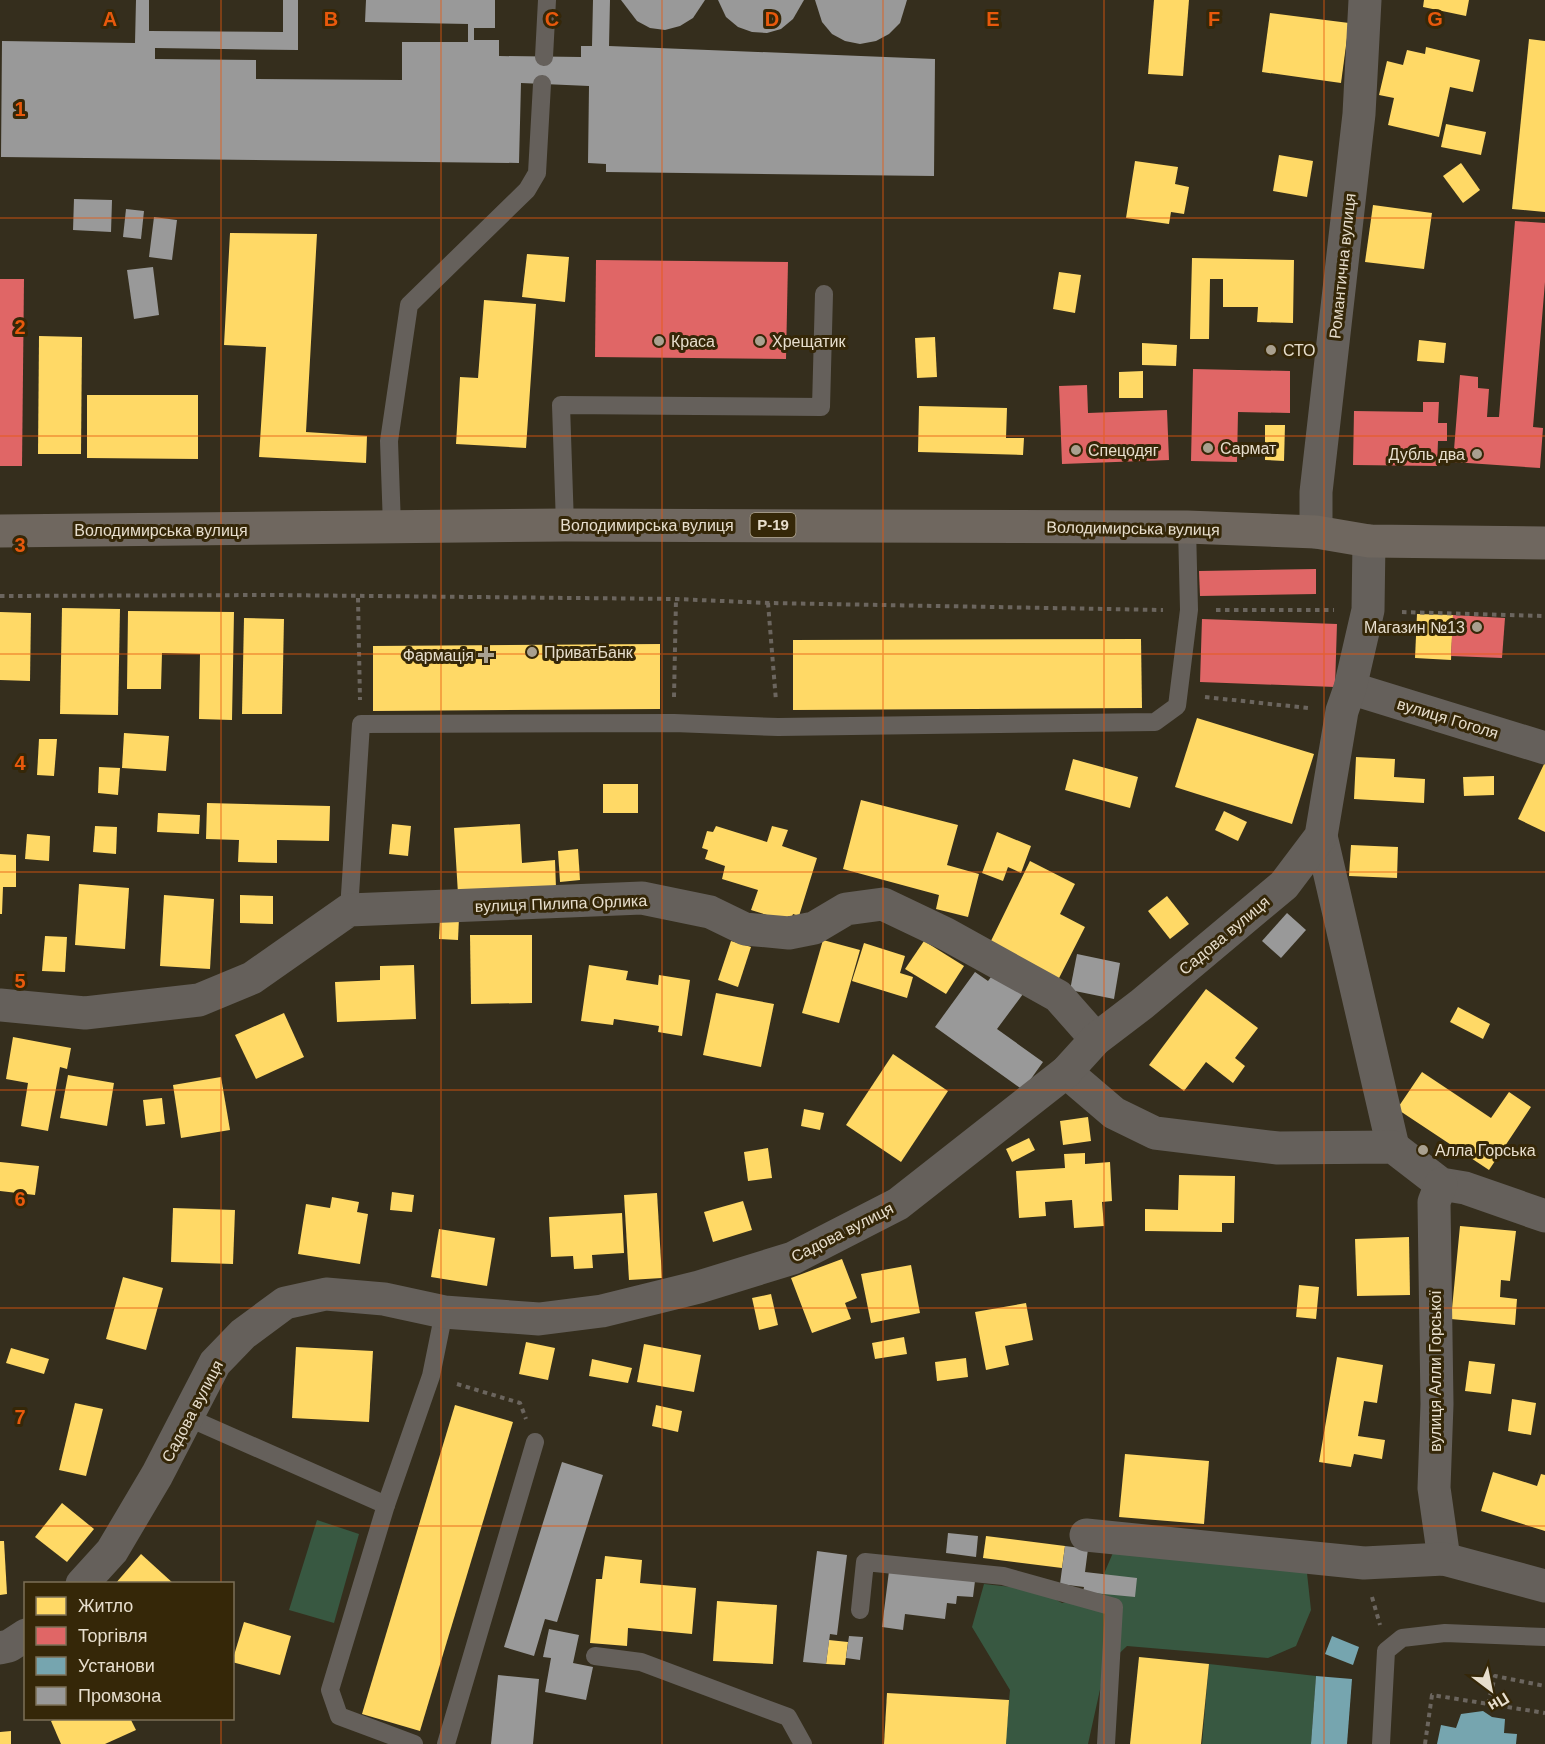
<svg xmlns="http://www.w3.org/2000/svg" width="1545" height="1744" font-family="Arial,sans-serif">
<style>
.green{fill:#385841}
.homes{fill:#ffd966}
.shops{fill:#e06666}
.public{fill:#76a5af}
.industry{fill:#999}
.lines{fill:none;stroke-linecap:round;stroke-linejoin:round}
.path{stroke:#6b655e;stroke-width:4;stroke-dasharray:4.5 4.5;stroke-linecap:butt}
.service{stroke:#65605b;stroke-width:18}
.minor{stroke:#65605b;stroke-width:33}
.primary{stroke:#6f675f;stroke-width:33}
.grid{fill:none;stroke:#e8590c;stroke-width:1.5;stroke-opacity:0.55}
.poi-dot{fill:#a9a08f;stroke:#352708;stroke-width:2}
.labels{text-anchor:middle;stroke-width:6;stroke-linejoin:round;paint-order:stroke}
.shield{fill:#352708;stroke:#b2a792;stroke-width:1.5}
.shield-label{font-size:15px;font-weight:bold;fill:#e7decd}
.street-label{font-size:16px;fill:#e7decd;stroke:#352708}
.poi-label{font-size:16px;fill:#e7decd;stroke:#352708;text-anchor:start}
.grid-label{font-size:20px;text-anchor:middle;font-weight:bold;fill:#e8590c;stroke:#352708;stroke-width:6;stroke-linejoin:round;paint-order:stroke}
</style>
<rect width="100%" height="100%" fill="#352e1d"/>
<g class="green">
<path d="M317,1520l42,14 -25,89 -45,-13z"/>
<path d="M1115,1548l191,16 5,46 -15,36 -28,12 -141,-12 -22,21 -17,77h-83l5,-54 -38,-63 12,-43 54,6 24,13 32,-6z"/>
<path d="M1209,1664l107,12 -5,68h-109z"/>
</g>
<g class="homes">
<path d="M1154,0h35l-6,76 -35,-2z"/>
<path d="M1424,0h45l-3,16 -43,-9z"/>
<path d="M1270,13l79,10 -8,60 -79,-11z"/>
<path d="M1529,39l16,2v171l-33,-3z"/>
<path d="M1426,47l54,13 -7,32 -23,-5 -11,50 -51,-12 6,-27 -15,-3 8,-34 16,4 4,-15 18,4z"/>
<path d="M1446,124l40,8 -5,23 -40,-8z"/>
<path d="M1279,155l34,6 -6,36 -34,-6z"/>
<path d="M1135,161l43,6 -3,17 14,3 -5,27 -13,-2 -2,12 -43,-6z"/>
<path d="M1461,163l19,27 -17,13 -20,-27z"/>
<path d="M1373,205l59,8 -8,56 -59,-7z"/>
<path d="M230,233l87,1 -11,198 61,4 -1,27 -107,-6 7,-110 -42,-2z"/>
<path d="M527,254l42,3 -4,45 -43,-5z"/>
<path d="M1192,258l102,2 -1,63 -36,-1 1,-15h-35v-28h-13l-1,60h-19z"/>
<path d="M1059,272l22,3 -6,38 -22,-4z"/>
<path d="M484,300l52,4 -10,144 -70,-4 4,-67 18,1z"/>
<path d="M39,336l43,1 -1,117h-43z"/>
<path d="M935,337l2,40 -20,1 -2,-40z"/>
<path d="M1419,340l27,3 -2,20 -27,-2z"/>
<path d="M1142,343l35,2 -1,21 -34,-1z"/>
<path d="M1143,371v27h-24v-26z"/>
<path d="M87,395h111v64l-111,-1z"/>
<path d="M919,406l88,2 -1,30h18l-1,17 -105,-3z"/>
<path d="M1265,425h20l-1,36 -19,-1z"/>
<path d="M62,608l58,1 -2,106 -58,-1z"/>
<path d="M128,611l106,1 -2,108 -33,-1 1,-65 -38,-1 -1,36h-34z"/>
<path d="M0,612l31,1 -1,68 -30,-1z"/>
<path d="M1417,614l36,1 -2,45 -36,-2z"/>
<path d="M244,618l40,1 -2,95h-40z"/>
<path d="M1141,639l1,69 -349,2v-70z"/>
<path d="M660,644v65l-287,2v-65z"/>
<path d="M1197,718l117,36 -22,70 -117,-37z"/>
<path d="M124,733l45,3 -3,35 -44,-3z"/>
<path d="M39,739h18l-3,37 -17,-1z"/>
<path d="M1356,757l39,2 -1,18 31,2 -1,24 -70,-4z"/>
<path d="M1073,759l65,18 -8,31 -65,-18z"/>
<path d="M1545,762v70l-27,-13z"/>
<path d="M99,767l21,1 -2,27 -20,-2z"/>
<path d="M1494,776v19l-30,1 -1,-19z"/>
<rect x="603" y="784" width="35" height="29"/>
<path d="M861,800l97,25 -11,40 32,9 -11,43 -32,-8 3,-14 -96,-26z"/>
<path d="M207,803l123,3 -1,35 -52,-1v23l-39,-1 1,-22 -33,-1z"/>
<path d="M1224,811l23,11 -9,19 -23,-11z"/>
<path d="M158,813l42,2 -1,19 -42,-2z"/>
<path d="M392,824l19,2 -3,30 -19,-2z"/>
<path d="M520,824l2,39 33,-3 1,28 -98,6 -4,-66z"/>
<path d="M95,826l22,1 -1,27 -23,-2z"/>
<path d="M716,826l51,16 5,-16 16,4 -6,16 35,12 -18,58 -6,-2 -3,8 -39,-12 7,-20 -36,-11 3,-13 -20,-7 3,-9 -6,-2 5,-17 6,1z"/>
<path d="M997,832l34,14 -10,27 -13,-6 -5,14 -21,-8z"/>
<path d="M27,834l23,2 -1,25 -24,-2z"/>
<path d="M1351,845l47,2 -1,31 -48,-2z"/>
<path d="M578,849l2,31 -20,2 -2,-31z"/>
<path d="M0,854l16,1v32h-13l-1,27h-2z"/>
<path d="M1030,861l45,23 -15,30 25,13 -28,55 -69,-35z"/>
<path d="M79,884l50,4 -4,61 -50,-4z"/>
<path d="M164,895l50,4 -4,70 -50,-3z"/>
<path d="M240,895l33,1v28l-33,-1z"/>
<path d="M1167,896l22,28 -19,15 -22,-28z"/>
<path d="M440,918h19l-1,22 -19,-1z"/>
<path d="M470,935h62v68l-61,1z"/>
<path d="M45,936l22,1 -2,35 -23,-1z"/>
<path d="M823,940l37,10 -21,73 -37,-10z"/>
<path d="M731,941l20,6 -13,40 -20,-7z"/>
<path d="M924,941l40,25 -18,28 -41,-25z"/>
<path d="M864,943l41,13 -5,17 13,4 -6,21 -55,-17z"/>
<path d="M414,965l2,54 -79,3 -2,-40 45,-2v-14z"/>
<path d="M589,965l39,6 -2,9 32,5 1,-10 31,5 -8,56 -24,-4 1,-6 -45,-7 -1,6 -32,-4z"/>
<path d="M1206,989l52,39 -23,30 10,8 -12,17 -27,-21 -22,29 -35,-26z"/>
<path d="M716,993l58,11 -13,63 -58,-12z"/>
<path d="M1458,1007l32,17 -7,15 -33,-17z"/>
<path d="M284,1013l20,44 -48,22 -21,-44z"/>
<path d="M13,1037l58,11 -4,21 -7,-2 -12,64 -27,-5 7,-43 -22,-4z"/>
<path d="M893,1054l55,37 -47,71 -55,-37z"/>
<path d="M1422,1072l69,46 18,-26 22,15 -42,63 -92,-61z"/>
<path d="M68,1075l46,8 -7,43 -47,-8z"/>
<path d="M221,1077l9,53 -49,8 -8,-53z"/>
<path d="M162,1098l3,26 -19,2 -3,-26z"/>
<path d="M804,1109l20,4 -4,17 -19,-4z"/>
<path d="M1088,1117l3,24 -28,4 -3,-24z"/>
<path d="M1029,1138l6,12 -23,12 -6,-13z"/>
<path d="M768,1148l4,30 -24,3 -4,-29z"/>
<path d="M1085,1153v11l25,-2 2,39 -10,1 2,24 -30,2 -2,-28 -27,2 1,14 -27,2 -3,-47 49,-3 -1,-14z"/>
<path d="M0,1162l39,4 -4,29 -35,-4z"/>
<path d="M1179,1175l56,1 -1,47h-12v9l-77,-1v-22l33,1z"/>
<path d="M392,1192l22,3 -2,17 -22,-2z"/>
<path d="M657,1193l5,85 -33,2 -5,-85z"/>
<path d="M332,1197l27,5 -2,10 11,2 -8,50 -62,-10 8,-50 24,4z"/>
<path d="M743,1201l9,29 -39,12 -9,-30z"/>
<path d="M173,1208l62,2 -2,54 -62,-2z"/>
<path d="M622,1213l2,40 -32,2 1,13 -19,1 -1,-13 -22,1 -2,-40z"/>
<path d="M1460,1226l56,5 -6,50 -9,-1 -1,17 17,2 -2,26 -64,-6z"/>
<path d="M439,1229l56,9 -8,48 -56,-9z"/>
<path d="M1409,1237l1,58 -53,1 -2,-57z"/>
<path d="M842,1259l15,39 -12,5 6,16 -39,14 -21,-55z"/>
<path d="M911,1265l9,48 -49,10 -10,-49z"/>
<path d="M123,1277l40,11 -17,62 -40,-11z"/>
<path d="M1299,1285l20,2 -3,32 -20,-2z"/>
<path d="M771,1294l7,31 -19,5 -7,-32z"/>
<path d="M1026,1303l7,37 -28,6 4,19 -23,5 -11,-58z"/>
<path d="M904,1337l3,17 -32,5 -3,-16z"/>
<path d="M526,1342l29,6 -7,32 -29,-6z"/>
<path d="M644,1344l57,11 -7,37 -57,-10z"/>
<path d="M296,1347l77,4 -4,71 -77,-4z"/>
<path d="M11,1348l38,11 -5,15 -38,-11z"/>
<path d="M1337,1357l46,8 -6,38 -13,-2 -6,35 27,4 -3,19 -28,-5 -3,13 -32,-5z"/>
<path d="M966,1358l2,19 -31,4 -2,-19z"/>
<path d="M592,1359l40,9 -4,15 -39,-7z"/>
<path d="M1469,1361l26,3 -4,30 -26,-3z"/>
<path d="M1512,1399l24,4 -5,32 -23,-4z"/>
<path d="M75,1403l28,6 -17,67 -27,-6z"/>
<path d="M455,1405l58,17 -93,309 -58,-17z"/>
<path d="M656,1405l26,6 -4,21 -26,-6z"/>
<path d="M1125,1454l84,7 -5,63 -85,-7z"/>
<path d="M1493,1472l44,14 4,-12 4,1v56l-64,-20z"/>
<path d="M62,1503l32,26 -27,33 -32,-25z"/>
<path d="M986,1536l79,10 -3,22 -79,-10z"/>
<path d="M0,1541h4l3,53 -7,1z"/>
<path d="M141,1554l33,30h-59z"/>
<path d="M605,1556l37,4 -2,23 56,5 -4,46 -64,-6 -1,18 -37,-3 6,-64h6z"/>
<path d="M717,1601l60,4 -4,59 -60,-3z"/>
<path d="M244,1622l47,14 -11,39 -48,-13z"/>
<path d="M829,1640l19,2 -3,23 -19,-1z"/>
<path d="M1139,1657l70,7 -8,80h-71z"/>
<path d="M887,1693l122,7 -3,44h-122z"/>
<path d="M57,1718h73l6,12 -31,14h-44l-10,-23z"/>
<path d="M11,1731v13h-11v-12z"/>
</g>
<g class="shops">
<path d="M1515,221l30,2v59l-12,145 10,1 -3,40 -87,-6 7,-87 18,2v11l11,1 -2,28h12z"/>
<path d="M596,260l192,2 -2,97 -191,-2z"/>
<path d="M0,279h24l-2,187h-22z"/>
<path d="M1193,369l97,2v42l-52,-1 -1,50 -46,-1z"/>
<path d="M1087,385l1,28 79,-3 2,50 -107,4 -3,-78z"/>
<path d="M1423,402h16l-1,21h9v18h-9l-1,25 -84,-1 1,-54 69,1z"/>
<path d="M1316,569v25l-116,2 -1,-25z"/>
<path d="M1453,615l52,3 -3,40 -51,-2z"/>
<path d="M1202,619l135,5 -2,63 -135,-5z"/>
</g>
<g class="public">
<path d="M1332,1636l27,11 -6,18 -28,-11z"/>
<path d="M1316,1676l36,3 -5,65h-36z"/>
<path d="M1483,1711l9,6 13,2 -1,14 13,1 -1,10h-79l4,-19 15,3 5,-14z"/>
</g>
<g class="industry">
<path d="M136,0h13v31l134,1v-32h15v50l-143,-2v11l101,1v19l146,1v-38h66v-18l-103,-2 1,-22h129v28h-21v12h25v16l82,1v-11h11l1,-46h17l-1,46 326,13 -1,117 -328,-4v-8l-18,-1 1,-77 -68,-3 -2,80 -518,-6 1,-116 133,2z"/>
<path d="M621,0h84l-12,18 -13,8 -15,4 -15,-2 -13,-7z"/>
<path d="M718,0h86l-11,19 -12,10 -14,4 -15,-1 -14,-5 -12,-10z"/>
<path d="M815,0h92l-7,23 -11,11 -13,7 -16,3 -15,-3 -13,-7 -10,-12z"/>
<path d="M74,199l38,1 -1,32 -38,-2z"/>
<path d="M126,209l18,2 -3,28 -18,-2z"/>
<path d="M154,217l23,3 -5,40 -23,-3z"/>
<path d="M153,267l6,48 -25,4 -7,-49z"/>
<path d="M1287,913l19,17 -25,28 -19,-17z"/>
<path d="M1077,954l43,9 -6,36 -44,-9z"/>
<path d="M975,972l13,9 6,-8 29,21 -26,35 46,33 -20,28 -88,-63z"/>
<path d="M562,1462l41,13 -46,147 -12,-3 -11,37 -30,-9z"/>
<path d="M948,1533l30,3 -2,21 -30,-4z"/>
<path d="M1065,1546l23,3 -3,23 52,6 -2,19 -52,-5 1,-5 -24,-3z"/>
<path d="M817,1551l30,4 -10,80 -7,-1 -4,30 -23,-2z"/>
<path d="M889,1571l86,10 -2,16 -16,-1 -1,8 -9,-1 -2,16 -40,-5 -2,16 -21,-3z"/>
<path d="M549,1629l30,6 -6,28 20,4 -7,33 -41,-8 6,-34 -8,-1z"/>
<path d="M849,1636l14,1 -3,23 -14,-2z"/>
<path d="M498,1675l41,4 -6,65h-42z"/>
</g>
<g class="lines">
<g class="path">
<path d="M0,596l272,-1 404,4 92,4 395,7"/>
<path d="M358,598l2,102"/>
<path d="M768,603l8,98"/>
<path d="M1216,610h118"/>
<path d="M1402,612l143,4"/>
<path d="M674,697l2,-98"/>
<path d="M1205,697l103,11"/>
<path d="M457,1384l63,19 6,16"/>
<path d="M1372,1597l8,28"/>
<path d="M1488,1704l7,-28 50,10"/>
<path d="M1425,1744l7,-49 113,18"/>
</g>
<g class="service">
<path d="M544,57l3,-57"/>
<path d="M565,525l-4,-120 260,2 3,-113"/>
<path d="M392,526l-3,-85 20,-136 118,-115 10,-17 5,-89"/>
<path d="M349,910l12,-186 313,-1 104,4 377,-5 22,-16 12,-96 -2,-83"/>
<path d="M189,1418l197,87"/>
<path d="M860,1610l5,-48 138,14 111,31 -8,137"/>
<path d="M595,1656l46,6 147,55 15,27"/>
<path d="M414,1744l-75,-28 -9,-26 56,-185 45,-129 13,-64"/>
<path d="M446,1744l89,-302"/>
<path d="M1381,1744l5,-93 16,-13 43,-5 100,4"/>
</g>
<g class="minor">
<path d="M1316,532v-40l43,-378 6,-114"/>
<path d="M1350,688l195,60"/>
<path d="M1321,836l72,311"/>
<path d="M0,1005l85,8 114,-13 53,-22 97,-68 293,-12 68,14 35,17 44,4 25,-5 32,-19 37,-5 63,30 112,62 38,43"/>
<path d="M1066,1072l48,41 41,20 123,15 115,-1 48,37 24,4 80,28"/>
<path d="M1441,1184l-7,18 3,202 -3,84 10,71"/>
<path d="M1086,1535l278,28 80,-4 101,27"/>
<path d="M82,1584l30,-33 45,-76 58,-112 28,-29 42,-31 41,-9 58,5 60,13 95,7 63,-8 97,-24 94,-29 105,-54 168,-132 30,-33 46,-35 142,-119 37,-49 21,-125 8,-23 18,-78 1,-69"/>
<path d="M0,1648l9,-2 17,-11"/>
</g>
<path class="primary" d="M0,531l565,-6 622,2 129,5 53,9 176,2"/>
</g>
<path class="grid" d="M221,0v1584M441,0v1744M662,0v1744M883,0v1744M1104,0v1744M1324,0v1744M0,218h1545M0,436h1545M0,654h1545M0,872h1545M0,1090h1545M0,1308h1545M0,1526h1545M221,1718v26"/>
<g class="poi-dot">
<circle cx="659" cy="341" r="6"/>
<circle cx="760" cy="341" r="6"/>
<circle cx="1271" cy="350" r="6"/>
<circle cx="1208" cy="448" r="6"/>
<circle cx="1076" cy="450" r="6"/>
<circle cx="1477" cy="454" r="6"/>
<circle cx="1477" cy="627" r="6"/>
<circle cx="532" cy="652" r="6"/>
<path d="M483 646h6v6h6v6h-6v6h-6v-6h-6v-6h6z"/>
<circle cx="1423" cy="1150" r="6"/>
</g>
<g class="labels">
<rect class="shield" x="750.5" y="513" width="45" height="24" rx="4.5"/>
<g class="shield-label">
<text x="773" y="530">Р-19</text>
</g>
<g class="street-label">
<text transform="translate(1342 266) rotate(-84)" y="6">Романтична вулиця</text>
<text x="647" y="531">Володимирська вулиця</text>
<text transform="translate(1133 528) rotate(1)" y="6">Володимирська вулиця</text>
<text x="161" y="536">Володимирська вулиця</text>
<text transform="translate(1448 718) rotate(17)" y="6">вулиця Гоголя</text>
<text transform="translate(561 903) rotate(-2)" y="6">вулиця Пилипа Орлика</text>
<text transform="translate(1224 935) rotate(-40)" y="6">Садова вулиця</text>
<text transform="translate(842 1232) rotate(-27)" y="6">Садова вулиця</text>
<text transform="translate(1435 1371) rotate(-90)" y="6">вулиця Алли Горської</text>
<text transform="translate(192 1411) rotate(-62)" y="6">Садова вулиця</text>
</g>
<g class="poi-label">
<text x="671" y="347">Краса</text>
<text x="772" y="347">Хрещатик</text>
<text x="1283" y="356">СТО</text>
<text x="1220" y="454">Сармат</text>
<text x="1088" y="456">Спецодяг</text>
<text x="1465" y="460" text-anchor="end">Дубль два</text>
<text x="1465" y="633" text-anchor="end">Магазин №13</text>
<text x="544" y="658">ПриватБанк</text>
<text x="474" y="661" text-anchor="end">Фармація</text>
<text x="1435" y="1156">Алла Горська</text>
</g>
</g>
<g class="grid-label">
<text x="110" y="26">A</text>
<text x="331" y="26">B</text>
<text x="552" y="26">C</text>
<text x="772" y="26">D</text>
<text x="993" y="26">E</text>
<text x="1214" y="26">F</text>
<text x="1435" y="26">G</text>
<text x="20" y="116">1</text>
<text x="20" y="334">2</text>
<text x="20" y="552">3</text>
<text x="20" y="770">4</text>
<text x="20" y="988">5</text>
<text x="20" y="1206">6</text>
<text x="20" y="1424">7</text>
</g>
<rect x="24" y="1582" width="210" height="138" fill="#352708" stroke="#7c7057" stroke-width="1.5"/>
<rect x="36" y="1597" width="30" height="18" fill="#ffd966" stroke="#7c7057" stroke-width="1.5"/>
<text x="78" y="1612" font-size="18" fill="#e7decd">Житло</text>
<rect x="36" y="1627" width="30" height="18" fill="#e06666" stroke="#7c7057" stroke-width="1.5"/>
<text x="78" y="1642" font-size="18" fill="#e7decd">Торгівля</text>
<rect x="36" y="1657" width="30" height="18" fill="#76a5af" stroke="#7c7057" stroke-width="1.5"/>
<text x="78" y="1672" font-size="18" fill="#e7decd">Установи</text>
<rect x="36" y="1687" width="30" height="18" fill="#999999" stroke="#7c7057" stroke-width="1.5"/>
<text x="78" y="1702" font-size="18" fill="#e7decd">Промзона</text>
<g transform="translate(1491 1690) rotate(148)" stroke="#352708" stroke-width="4.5" paint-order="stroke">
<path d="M0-4.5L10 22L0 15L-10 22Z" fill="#e7decd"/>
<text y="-9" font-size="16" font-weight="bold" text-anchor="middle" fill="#e7decd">Пн</text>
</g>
</svg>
